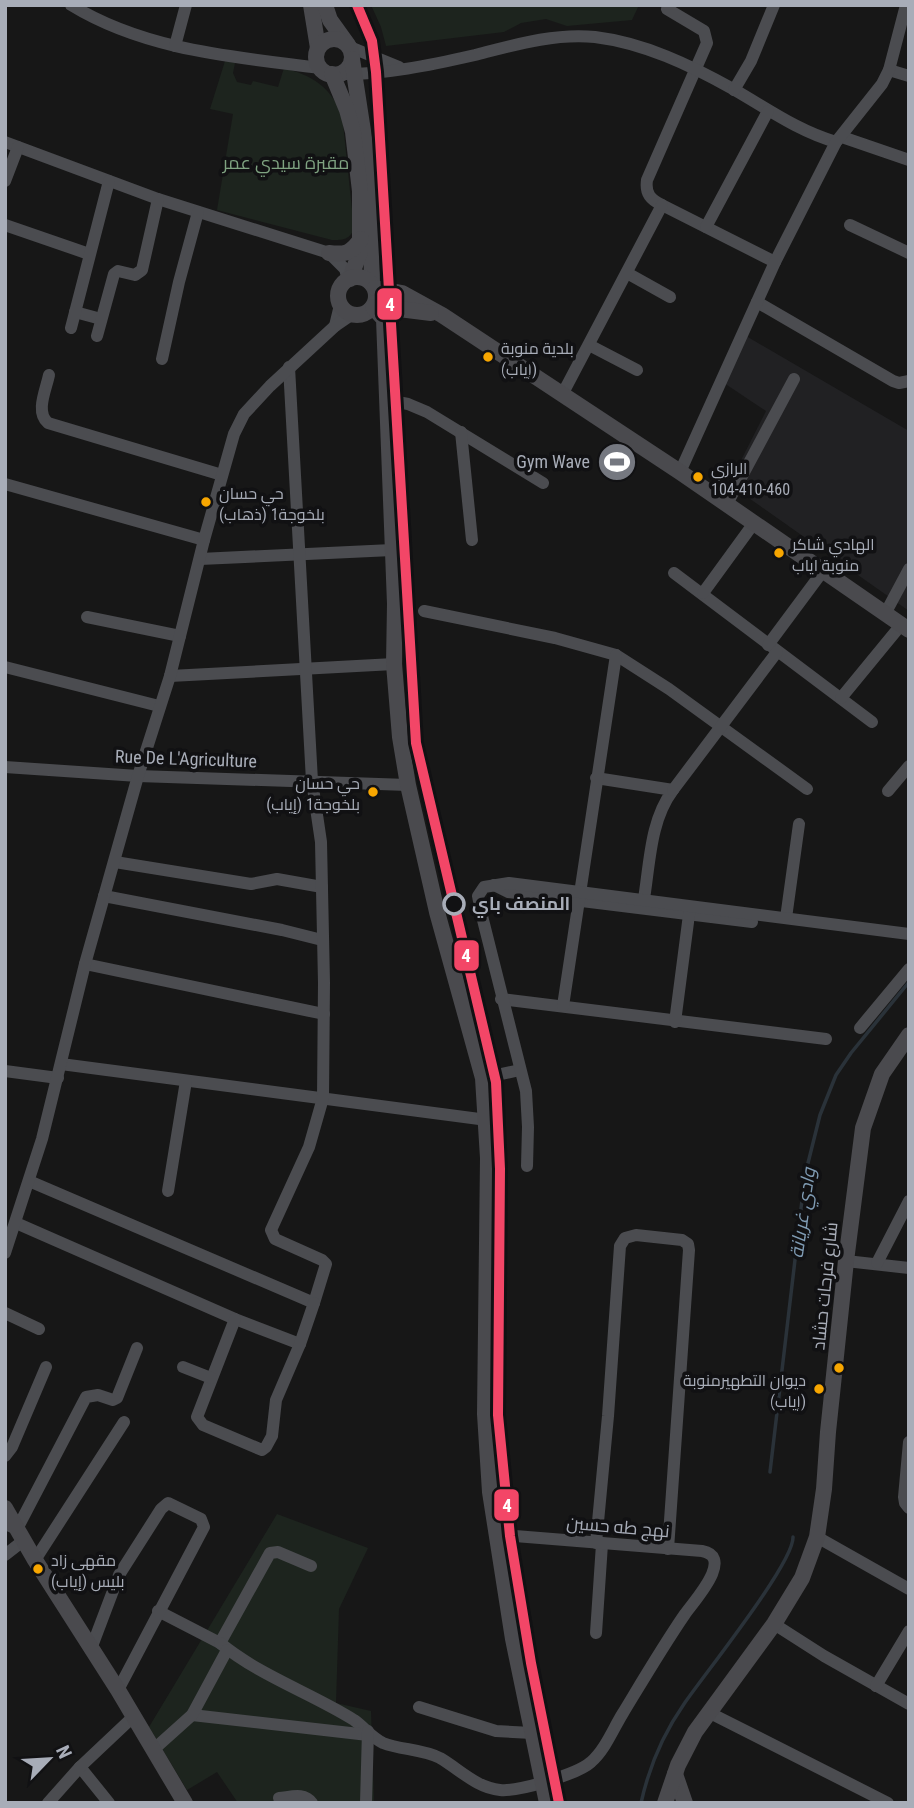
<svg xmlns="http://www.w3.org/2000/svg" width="914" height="1808" font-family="'Roboto Condensed',Cairo,sans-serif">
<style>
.built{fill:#212123}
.green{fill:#1d241e}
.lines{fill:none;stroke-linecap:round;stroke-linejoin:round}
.stream{stroke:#2a3239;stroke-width:3.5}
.street{stroke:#4b4c50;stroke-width:12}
.secondary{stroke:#4a4a4e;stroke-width:16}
.rail-1-casing{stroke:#111113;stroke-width:16}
.rail-1{stroke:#f34667;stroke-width:10}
.bus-dot{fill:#f7a600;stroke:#111113;stroke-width:2.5}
.stop-dot{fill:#111113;stroke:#a8adb8;stroke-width:3.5}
.labels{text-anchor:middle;stroke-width:7;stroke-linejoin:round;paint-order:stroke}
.bus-label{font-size:16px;fill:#a8adb8;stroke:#111113;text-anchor:start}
.park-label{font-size:18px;fill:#7fa381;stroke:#111113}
.poi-label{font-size:18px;fill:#a8adb8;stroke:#111113;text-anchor:end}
.street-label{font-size:18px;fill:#a8adb8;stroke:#111113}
.stop-label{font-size:18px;font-weight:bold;fill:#a8adb8;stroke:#111113;text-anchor:start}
.water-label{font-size:19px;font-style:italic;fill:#7f9bb3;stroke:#111113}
.line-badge{stroke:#111113;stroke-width:2.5}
.badge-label{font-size:19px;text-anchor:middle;font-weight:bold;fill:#fff}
</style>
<rect width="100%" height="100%" fill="#171717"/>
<path class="built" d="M746,336l163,95v180l-180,-127 37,-73 -42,-28z"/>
<g class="green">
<path d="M371,5h268l-7,15 -65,6 -21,-7 -25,4 -17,9 -118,14 -5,-19z"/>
<path d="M225,61l10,2 -2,10 4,9 14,3 2,-4 25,6 6,-19c29,8 45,18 58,46l12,115c-5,11 -11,11 -22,11l-115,-30 16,-96 -23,-5z"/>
<path d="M277,1514l91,34 -29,61 -3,94 35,8 3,92h-136l-21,-31 -30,18 -38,-63z"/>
</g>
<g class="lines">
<g class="stream">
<path d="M770,1472l35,-297 15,-60 16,-40 15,-22 58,-71"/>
<path d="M641,1803c8,-36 22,-69 43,-99 19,-28 110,-141 109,-167"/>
</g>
<g class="street">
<path d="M71,5c75,46 164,52 249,63"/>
<path d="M667,9l37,22 3,12 -60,137c-2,14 4,20 15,25l113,57"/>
<path d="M175,46l11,-41"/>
<path d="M350,47l49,20"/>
<path d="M889,70l20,6"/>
<path d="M339,74c45,1 92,-9 136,-19 39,-10 79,-22 120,-18 49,6 95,28 138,52 35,20 65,42 103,53"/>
<path d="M734,90l17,-29 23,-56"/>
<path d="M842,137l67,23"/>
<path d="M5,142l153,57 171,54 16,16 3,11"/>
<path d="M5,181l13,-34"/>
<path d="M5,225l84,29"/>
<path d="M850,225l59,28"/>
<path d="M706,227l62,-116"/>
<path d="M627,273l43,24"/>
<path d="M757,302l136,79 6,2 10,-2"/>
<path d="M75,312l26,7"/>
<path d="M335,326l5,-21"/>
<path d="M71,328l38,-147"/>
<path d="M97,336l17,-62 4,-3 17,4 7,-5 16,-71"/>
<path d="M589,345l48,25"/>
<path d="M162,359l17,-77 19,-70"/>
<path d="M49,375c-3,15 -14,37 -1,48l174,52"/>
<path d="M563,393l99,-188"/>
<path d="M387,400l21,4 19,8 116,71"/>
<path d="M461,432l11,108"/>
<path d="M680,472l95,-210 61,-120 46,-58 7,-14 17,-65"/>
<path d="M5,484l199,56"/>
<path d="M727,504l67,-125"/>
<path d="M200,559l192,-9"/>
<path d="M674,573l198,149"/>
<path d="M703,593l51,-70"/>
<path d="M424,611l131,27 61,17 53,34 138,100"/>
<path d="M885,614l24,-45"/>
<path d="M87,617l93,19"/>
<path d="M768,645l55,-74"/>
<path d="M5,667l154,39"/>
<path d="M170,676l224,-12"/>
<path d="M841,698l60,-73"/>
<path d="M5,767l133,9 270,9"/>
<path d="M596,778l77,12c-24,32 -23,76 -30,115"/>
<path d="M673,790l104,-138"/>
<path d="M888,791l21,-25"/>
<path d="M115,862l136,22 26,-5 45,8"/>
<path d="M494,885l14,7 244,30"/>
<path d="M104,896l178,34 40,10"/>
<path d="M786,918l13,-94"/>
<path d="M85,964l239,50"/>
<path d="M501,999l325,40"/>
<path d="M563,1006l53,-351"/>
<path d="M675,1022l15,-115"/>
<path d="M860,1028l49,-59"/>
<path d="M61,1064l426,56"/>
<path d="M5,1071l53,7"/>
<path d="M483,1078l37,-8"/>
<path d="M527,1166l1,-39 -2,-36 -45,-179 -3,-16 6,-9 25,-4 400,51"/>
<path d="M29,1181l285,122 12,-39 -4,-4 -47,-21 -4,-9 38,-83 14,-49 1,-115 -3,-141 -9,-61 -23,-414"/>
<path d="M168,1191l18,-110"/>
<path d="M16,1223l219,96 65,25"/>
<path d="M5,1253l37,-114 43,-175 53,-188 32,-100 34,-136 30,-106 10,-20 26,-28 65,-60 16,-11"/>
<path d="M846,1261l63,7"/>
<path d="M877,1263l32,-62"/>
<path d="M5,1313l34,16"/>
<path d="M235,1319l-38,98 6,8 59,25 4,-3 6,-11 4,-36 24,-56 14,-41"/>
<path d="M183,1367l28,11"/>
<path d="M909,1442l-5,55 1,6 4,5"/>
<path d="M5,1456l7,-9 34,-80"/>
<path d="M5,1524l12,5 69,-132 12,-2 15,5 4,-2 20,-50"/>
<path d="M817,1537l92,52"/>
<path d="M596,1543l12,-127 12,-170 5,-8 11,-3 46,5 6,4 1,6 -21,299"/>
<path d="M5,1555l18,-14"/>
<path d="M35,1560l89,-138"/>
<path d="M158,1611l62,32 50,-90 8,-1 33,14"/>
<path d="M774,1624l50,32 85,48"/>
<path d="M596,1633l6,-89"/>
<path d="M220,1643c40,33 91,50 134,77 10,7 18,18 29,23 18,7 39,6 57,15 19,11 37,30 60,32 18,2 78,-16 91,-28 14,-12 22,-33 32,-49 20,-33 40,-67 62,-99 9,-13 50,-57 17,-63l-187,-15 -19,1"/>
<path d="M91,1649l28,-74 42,-66 7,-6 33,16 3,8 -86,163"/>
<path d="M876,1686l33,-55"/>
<path d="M419,1707l77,24 36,2"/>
<path d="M708,1712l180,91"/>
<path d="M192,1715l176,20"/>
<path d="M153,1750l39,-35 35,-65"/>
<path d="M80,1767l29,36"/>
<path d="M279,1798c12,-1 25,-6 33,5"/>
<path d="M48,1803l32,-36 53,-50"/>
<path d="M366,1803l2,-72"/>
</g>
<g class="secondary">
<path d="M311,5l7,43"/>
<path d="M325,5l5,15 18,25"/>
<circle cx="334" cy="57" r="18"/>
<path d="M352,59l18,118 2,107"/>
<path d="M332,74l15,36 6,22 7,59v61l-10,27"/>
<path d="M329,253c17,2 22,0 32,-14"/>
<circle cx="357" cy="296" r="19"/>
<path d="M375,288l27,5 40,22 238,157 229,158"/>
<path d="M375,303l24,6 32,4"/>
<path d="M373,307l11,12 11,285 -1,60 6,73 8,48 29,127 46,166 5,80 -3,256 5,78 23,147 34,164"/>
<path d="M5,1508l30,52 83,130 67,113"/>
<path d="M675,1774l10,29"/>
<path d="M665,1803l13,-38 17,-33 79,-108 28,-46 15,-41 7,-48 4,-57 18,-171 17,-133 19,-54 27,-39"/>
</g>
<g class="rail-1-casing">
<path id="rail-1" d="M357,5l15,36 4,31 40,671 80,339 4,87 -2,246 12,121 21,127 28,140"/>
</g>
<use href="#rail-1" class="rail-1"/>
</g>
<defs>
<g id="stadium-disc" transform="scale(2.0125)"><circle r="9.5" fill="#757880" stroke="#111113"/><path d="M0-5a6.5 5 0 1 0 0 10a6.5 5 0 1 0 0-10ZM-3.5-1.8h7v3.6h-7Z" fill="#fff"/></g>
</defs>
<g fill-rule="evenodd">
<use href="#stadium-disc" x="617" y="462"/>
</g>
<g class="bus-dot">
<circle cx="488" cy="357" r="6"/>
<circle cx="698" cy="477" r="6"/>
<circle cx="206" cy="502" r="6"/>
<circle cx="779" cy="553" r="6"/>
<circle cx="373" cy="792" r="6"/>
<circle cx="839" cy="1368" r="6"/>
<circle cx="819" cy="1389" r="6"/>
<circle cx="38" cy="1569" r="6"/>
</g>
<circle class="stop-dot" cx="454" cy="904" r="10"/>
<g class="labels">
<g class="bus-label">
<text x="501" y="354">بلدية منوبة<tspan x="501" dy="21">(إياب)</tspan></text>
<text x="711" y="474">الرازي<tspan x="711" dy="21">104-410-460</tspan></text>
<text x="219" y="499">حي حسان<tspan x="219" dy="21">بلخوجة1 (ذهاب)</tspan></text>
<text x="792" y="550">الهادي شاكر<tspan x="792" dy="21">منوبة اياب</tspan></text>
<text x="360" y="789" text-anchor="end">حي حسان<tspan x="360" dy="21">بلخوجة1 (إياب)</tspan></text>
<text x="806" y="1386" text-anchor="end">ديوان التطهيرمنوبة<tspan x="806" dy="21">(إياب)</tspan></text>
<text x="51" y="1566">مقهى زاد<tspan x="51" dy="21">بليس (إياب)</tspan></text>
</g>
<g class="park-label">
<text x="286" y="169">مقبرة سيدي عمر</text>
</g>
<g class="poi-label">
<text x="590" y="468">Gym Wave</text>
</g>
<g class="street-label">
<text transform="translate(186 759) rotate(2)" y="6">Rue De L'Agriculture</text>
<text transform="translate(825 1286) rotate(-84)" y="6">شارع فرحات حشاد</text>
<text transform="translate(618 1527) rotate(5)" y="6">نهج طه حسين</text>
</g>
<g class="stop-label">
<text x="472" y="910">المنصف باي</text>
</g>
<g class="water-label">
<text transform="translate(802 1213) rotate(-82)" y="7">وادي غريانة</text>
</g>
</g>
<g class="line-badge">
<rect x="376" y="287" width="27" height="34" rx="7" fill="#f34667"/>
<rect x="453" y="939" width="27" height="33" rx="7" fill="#f34667"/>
<rect x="493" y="1488" width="27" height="34" rx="7" fill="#f34667"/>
</g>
<g class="badge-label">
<text x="390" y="311">4</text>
<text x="466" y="962">4</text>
<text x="507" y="1512">4</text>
</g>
<rect width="914" height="1808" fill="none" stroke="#a8adb8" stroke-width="14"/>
<g transform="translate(49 1759) rotate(65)" stroke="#111113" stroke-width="5" paint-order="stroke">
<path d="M0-5L12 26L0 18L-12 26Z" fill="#a8adb8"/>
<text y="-10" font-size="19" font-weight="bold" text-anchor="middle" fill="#a8adb8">N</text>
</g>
</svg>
